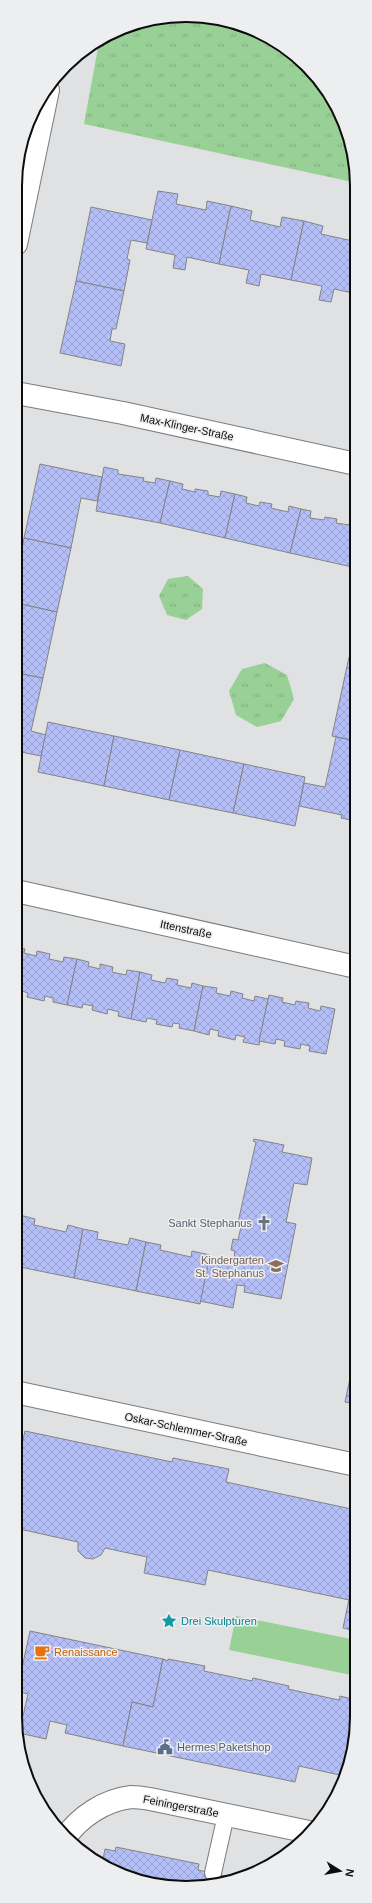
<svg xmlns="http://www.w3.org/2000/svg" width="372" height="1903" font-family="Arial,sans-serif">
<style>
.grass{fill:#99d096}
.park{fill:url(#park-tufts)}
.building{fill:url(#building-cross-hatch);stroke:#848485}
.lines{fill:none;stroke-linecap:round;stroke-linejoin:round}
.lane-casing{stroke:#7a7b7c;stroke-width:18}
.street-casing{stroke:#7a7b7c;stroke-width:24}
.secondary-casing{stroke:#7a7b7c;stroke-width:24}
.lane{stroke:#fff;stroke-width:16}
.street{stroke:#fff;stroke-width:22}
.secondary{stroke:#fff;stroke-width:22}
.labels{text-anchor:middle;stroke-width:3;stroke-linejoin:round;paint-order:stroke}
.street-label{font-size:11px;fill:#0c0c0d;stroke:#edeeef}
.worship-label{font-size:11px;fill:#5b616d;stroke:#edeeef;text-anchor:end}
.education-label{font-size:11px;fill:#785e54;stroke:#edeeef;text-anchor:end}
.culture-label{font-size:11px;fill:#0d838f;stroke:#edeeef;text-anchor:start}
.food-label{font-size:11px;fill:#c56008;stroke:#edeeef;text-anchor:start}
.service-label{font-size:11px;fill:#4e5e75;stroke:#edeeef;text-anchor:start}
.rim{fill:none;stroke:#0c0c0d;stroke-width:2}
</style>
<defs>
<pattern id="park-tufts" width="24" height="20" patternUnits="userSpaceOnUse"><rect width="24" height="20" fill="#99d096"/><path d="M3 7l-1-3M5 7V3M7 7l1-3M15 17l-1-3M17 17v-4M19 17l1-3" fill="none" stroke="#83b180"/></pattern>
<pattern id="building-cross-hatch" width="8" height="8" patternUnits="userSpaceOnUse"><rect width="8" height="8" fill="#b4bef7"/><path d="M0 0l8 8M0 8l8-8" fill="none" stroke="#9aa2d3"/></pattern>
</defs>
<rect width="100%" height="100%" fill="#e0e1e2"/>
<path class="grass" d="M236,1616l120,24v36l-127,-26z"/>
<g class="park">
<path d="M209,17l52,16 46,32 32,46 18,64v8l-273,-59 15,-82 43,-21z"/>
<path d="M188,576l15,13 -1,20 -16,11 -19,-5 -8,-19 9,-17z"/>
<path d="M265,663l22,12 7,24 -13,22 -24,6 -21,-12 -7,-24 13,-22z"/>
</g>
<g class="building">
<path d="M158,191l20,3 -2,10 30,6 1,-9 24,5 -12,58 -32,-7 -2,13 -12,-2 2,-13 -29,-6z"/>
<path d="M231,206l21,5 -2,9 30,7 2,-10 22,4 -13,59 -30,-6 -2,12 -13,-3 3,-13 -30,-6z"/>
<path d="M91,207l61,13 -5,23 -16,-3 -4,19 3,1 -6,31 -48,-10z"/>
<path d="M304,221l19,5 -2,8 32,7 1,-9 3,1v61l-23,-5 -3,13 -12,-2 3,-14 -31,-6z"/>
<path d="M76,281l48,10 -8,38h-4l-2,12 15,3 -4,22 -61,-13z"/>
<path d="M40,464l62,13 -5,24 -16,-3 -10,50 -47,-10z"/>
<path d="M104,467l14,3v4l26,4 -1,3 12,2 1,-5 14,3 -10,42 -64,-12z"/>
<path d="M170,481l13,3 -1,5 13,3v-3l13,2v4l12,2 1,-6 14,3 -10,44 -65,-15z"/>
<path d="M235,494l12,3 -1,6 13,3 1,-4 12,2 -1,4 17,4 1,-6 12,3 -11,44 -65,-15z"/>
<path d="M301,509l10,2 -1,7 14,2 1,-3 12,2 -1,4 13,2 1,-6 6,1v32l-4,15 -62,-14z"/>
<path d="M24,538l47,10 -14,64 -41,-9v-24z"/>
<path d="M16,603l41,9 -14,66 -27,-5z"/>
<path d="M349,657l7,1v83l-24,-5z"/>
<path d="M16,673l27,5 -12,53 15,4 -5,21 -25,-5z"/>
<path d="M48,722l66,14 -10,50 -66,-14z"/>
<path d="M114,736l66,14 -11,50 -65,-14z"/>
<path d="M336,737l20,4v80l-15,-3 1,-3 -43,-9 5,-23 21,4z"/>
<path d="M180,750l64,14 -11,49 -64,-13z"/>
<path d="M244,764l61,13 -10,49 -62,-13z"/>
<path d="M16,947l9,2 -1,4 12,3 1,-5 13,3 -1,5 14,3 1,-5 13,2 -10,46 -14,-3v-4l-8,-2 -1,5 -17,-4 1,-4 -9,-3 -1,5h-2z"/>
<path d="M77,959l12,3 -1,4 12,3v-5l13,3 -1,5 14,3 1,-5 13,2 -9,47 -13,-3 1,-4 -11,-3 -1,5 -15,-4 1,-4 -10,-2 -1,4 -15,-3z"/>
<path d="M140,972l12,3 -1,5 14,3 2,-5 11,2 -1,5 14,3 1,-5 11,3 -9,45 -15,-3 1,-4 -7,-1 -1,4 -16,-3 1,-4 -10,-2 -1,4 -15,-3z"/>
<path d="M203,986l14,2 -1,5 14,3 1,-5 12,3 -1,4 12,3 1,-5 13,3 -9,46 -16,-3 2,-5 -9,-2 -1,5 -17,-4 1,-5 -9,-2 -1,6 -15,-4z"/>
<path d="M269,995l14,3 -1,4 13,3 1,-4 13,2 -1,5 12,3 1,-5 14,3 -9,45 -17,-3 1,-5 -9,-2 -1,5 -16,-3 1,-5 -9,-2 -1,5 -16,-3z"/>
<path d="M254,1139l30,6 -2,7 30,6 -5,27 -13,-2 -8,39 10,2 -15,75 -37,-7 1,-6 -8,-1 -4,23 -33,-7 9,-42 24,5 2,-13 -4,-1 2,-11 5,1 3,-13h-4l19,-85 -3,-1z"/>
<path d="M15,1215h5l-5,20z"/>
<path d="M20,1215l15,4 -1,6 32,7 2,-7 15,4 -9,49 -59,-12v-31z"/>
<path d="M83,1229l15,3 -1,7 31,6 2,-7 16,4 -10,49 -62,-13z"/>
<path d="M146,1242l15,3 -1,5 31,7 1,-6 18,4 -10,49 -64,-13z"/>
<path d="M356,1350v54l-11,-2z"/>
<path d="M25,1431l147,31 1,-4 56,11 -3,13 130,28v56l-7,34 -141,-30 -3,15 -61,-12 3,-16 -42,-9 -4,7 -8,4 -8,-1 -7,-7v-9l-63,-14v-54z"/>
<path d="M356,1566v65l-13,-3z"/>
<path d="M30,1631l133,28 -10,48 -21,-5 -9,44 -58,-13 2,-8 -17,-4 -4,18 -27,-6 9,-39 -11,-3z"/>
<path d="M163,1659l5,2v-2l37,7 -1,5 48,10 1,-3 36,8 -1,3 51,11 1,-4 16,4v39l-12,37 -45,-10 -4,16 -172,-36 9,-44 21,5z"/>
<path d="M116,1847l83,17 -1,6 37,8v2l-60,8 -64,-18 -9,-6 3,-15 10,2z"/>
</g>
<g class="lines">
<g class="lane-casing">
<path id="lane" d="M213,1873l13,-58"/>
</g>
<g class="street-casing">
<g id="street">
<path d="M16,393l107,20 233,51"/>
<path d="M16,891l340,76"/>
<path d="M15,1392l341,73"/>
<path d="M65,1838c14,-21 40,-38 66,-41 6,0 13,1 19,2l159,33"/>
</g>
</g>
<g class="secondary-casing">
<path id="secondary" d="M16,244l32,-154"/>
</g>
<use href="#lane" class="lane"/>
<use href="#street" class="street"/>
<use href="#secondary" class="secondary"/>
</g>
<defs>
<g id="church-bare" transform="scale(1.2)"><path d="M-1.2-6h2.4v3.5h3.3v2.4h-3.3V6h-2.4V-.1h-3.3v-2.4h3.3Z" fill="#6b7280" stroke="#edeeef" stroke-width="2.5" paint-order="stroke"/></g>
<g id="school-bare" transform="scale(1.2)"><path d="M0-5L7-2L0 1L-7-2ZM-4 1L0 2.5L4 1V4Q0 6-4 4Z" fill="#8d6e63" stroke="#edeeef" stroke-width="2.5" paint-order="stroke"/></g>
<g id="sight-bare" transform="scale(1.2)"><path d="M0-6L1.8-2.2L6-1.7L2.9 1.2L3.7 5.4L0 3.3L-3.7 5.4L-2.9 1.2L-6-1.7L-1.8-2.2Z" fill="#0f9aa8" stroke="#edeeef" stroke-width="2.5" paint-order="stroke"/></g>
<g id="cafe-bare" transform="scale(1.2)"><path d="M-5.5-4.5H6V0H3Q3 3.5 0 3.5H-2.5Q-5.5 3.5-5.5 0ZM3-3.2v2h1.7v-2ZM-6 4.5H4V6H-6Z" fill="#e8710a" stroke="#edeeef" stroke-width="2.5" paint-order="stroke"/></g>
<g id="civic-bare" transform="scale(1.2)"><path d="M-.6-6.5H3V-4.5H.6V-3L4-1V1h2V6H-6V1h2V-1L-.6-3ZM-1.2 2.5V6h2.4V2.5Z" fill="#5c6f8a" stroke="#edeeef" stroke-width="2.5" paint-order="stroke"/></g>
</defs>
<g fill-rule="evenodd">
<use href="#church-bare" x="264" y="1223"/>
<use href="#school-bare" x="276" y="1266"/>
<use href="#sight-bare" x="169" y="1621"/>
<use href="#cafe-bare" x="42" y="1652"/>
<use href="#civic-bare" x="165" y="1747"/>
</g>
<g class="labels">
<g class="street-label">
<text transform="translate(187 427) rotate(12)" y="4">Max-Klinger-Straße</text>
<text transform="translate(186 929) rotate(12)" y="4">Ittenstraße</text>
<text transform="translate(186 1429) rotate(12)" y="4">Oskar-Schlemmer-Straße</text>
<text transform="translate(181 1806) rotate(11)" y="4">Feiningerstraße</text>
</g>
<g class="worship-label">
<text x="252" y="1227">Sankt Stephanus</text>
</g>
<g class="education-label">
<text x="264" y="1264">Kindergarten<tspan x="264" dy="13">St. Stephanus</tspan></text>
</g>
<g class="culture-label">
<text x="181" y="1625">Drei Skulpturen</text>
</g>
<g class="food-label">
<text x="54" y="1656">Renaissance</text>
</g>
<g class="service-label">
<text x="177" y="1751">Hermes Paketshop</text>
</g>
</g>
<path d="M0 0H372V1903H0ZM186 22H186A164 164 0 0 1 350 186V1717A164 164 0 0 1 186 1881H186A164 164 0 0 1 22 1717V186A164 164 0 0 1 186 22Z" fill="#edeeef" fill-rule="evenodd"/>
<path class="rim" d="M186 22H186A164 164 0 0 1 350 186V1717A164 164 0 0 1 186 1881H186A164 164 0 0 1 22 1717V186A164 164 0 0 1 186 22Z"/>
<g transform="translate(340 1871) rotate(101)" stroke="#edeeef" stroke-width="3" paint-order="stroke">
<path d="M0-3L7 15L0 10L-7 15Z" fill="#0c0c0d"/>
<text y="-6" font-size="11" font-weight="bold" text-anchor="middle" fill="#0c0c0d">N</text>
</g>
</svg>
